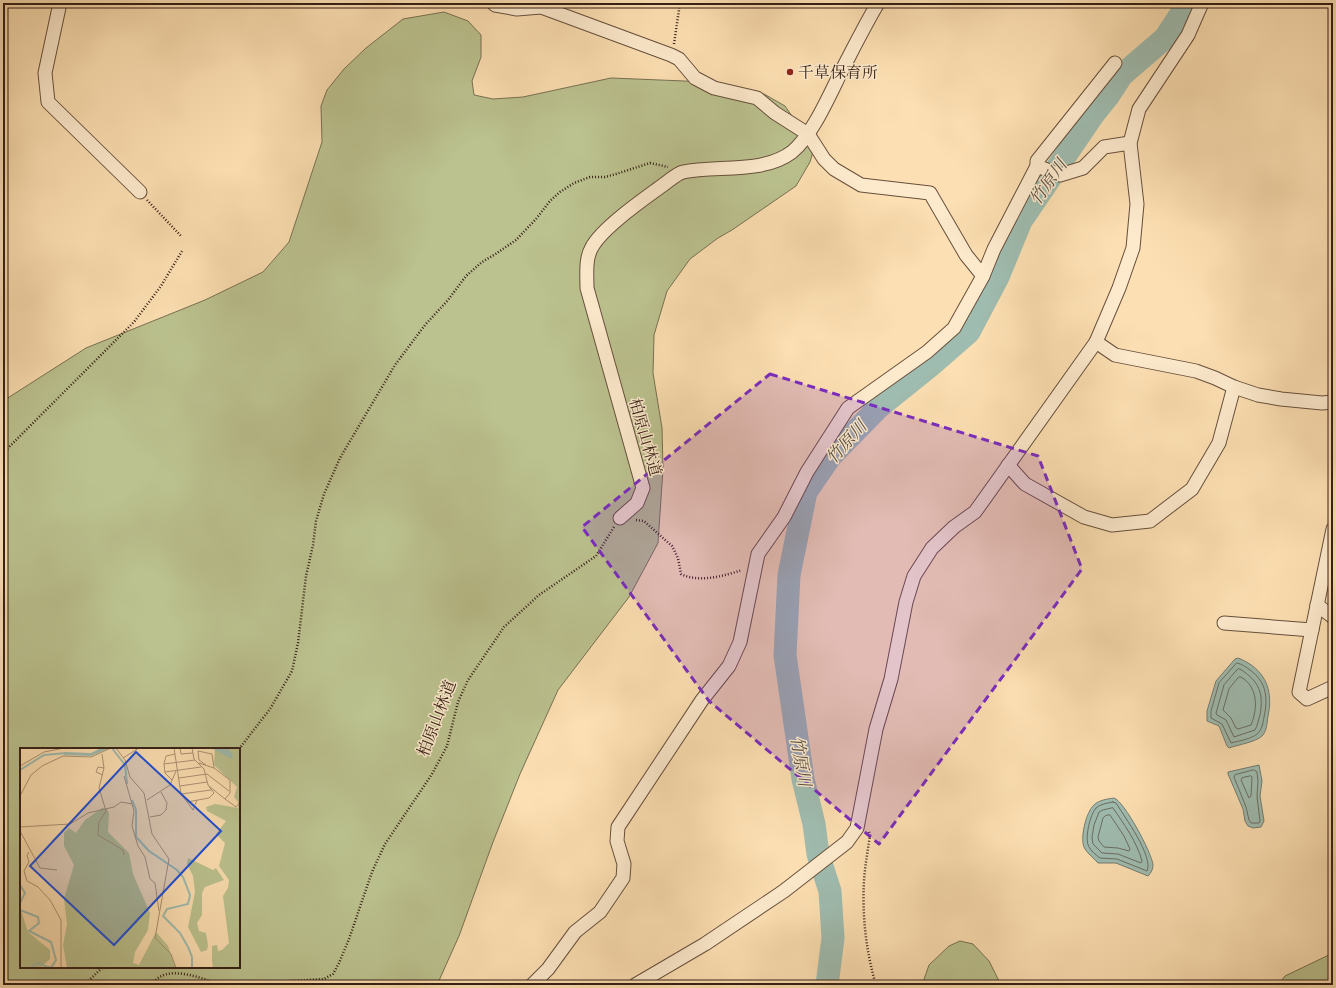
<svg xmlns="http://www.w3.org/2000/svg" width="1336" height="988" viewBox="0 0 1336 988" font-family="'IM FELL DW Pica','Noto Serif JP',serif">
  <rect width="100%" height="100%" fill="#fcdfb2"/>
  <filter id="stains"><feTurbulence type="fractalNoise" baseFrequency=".005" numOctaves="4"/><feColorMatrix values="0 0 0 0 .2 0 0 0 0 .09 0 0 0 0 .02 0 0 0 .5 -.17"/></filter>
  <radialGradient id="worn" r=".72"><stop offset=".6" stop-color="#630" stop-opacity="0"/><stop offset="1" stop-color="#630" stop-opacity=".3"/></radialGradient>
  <!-- green -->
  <g fill="#bbc28f" stroke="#787052" fill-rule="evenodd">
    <path d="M444 12 468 21 481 35V57L472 81 474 95 493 99 523 97 611 78 709 82 764 94 785 106 814 148 810 162 796 186 732 230 718 238 690 259 667 291 654 335 653 373 662 428 663 469 658 543 629 597 558 690 520 774 493 842 459 936 437 985H3V401L86 348 205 300 263 272 289 242 322 142 321 106 327 90 344 69 366 48 403 19ZM21 749H239V967H21Z"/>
    <polygon points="960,941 973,944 989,961 1001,985 922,985 929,965 949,946"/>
    <polygon points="1333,953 1333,985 1278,985 1285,976"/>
  </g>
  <!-- water -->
  <g fill="#9fbcb0" stroke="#757d72">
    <path d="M1238 658C1264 668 1274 689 1268 716 1267 722 1267 731 1262 736 1256 742 1237 745 1229 748L1227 746 1219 726 1207 721V711L1216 681 1235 659Z"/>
    <polygon points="1259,765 1262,781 1260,796 1264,821 1261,827 1253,828 1248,826 1245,821 1243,809 1228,774 1228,772"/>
    <path d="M1114 798C1124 801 1152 853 1153 865 1153 869 1151 873 1148 876L1116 863H1098C1094 858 1088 854 1085 849 1079 840 1086 812 1094 805 1099 800 1107 799 1114 798Z"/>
  </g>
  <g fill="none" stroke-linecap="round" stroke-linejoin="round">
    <!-- shore -->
    <g stroke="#6a6e62" stroke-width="1">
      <path d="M1237 663C1242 664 1246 667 1250 670 1267 682 1268 699 1264 717 1263 723 1262 730 1257 734 1251 739 1239 741 1231 743L1222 724 1211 718V711L1219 683Z"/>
      <path d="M1238 669H1240C1259 681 1264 693 1260 715 1258 720 1258 725 1255 730L1234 737 1226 720 1217 715 1216 713 1224 685Z"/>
      <path d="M1239 677H1241C1258 687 1258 708 1251 725L1238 729 1236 728 1231 718 1223 710 1229 689Z"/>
      <polygon points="1254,770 1257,772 1258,781 1257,796 1260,821 1259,823 1251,823 1249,820 1246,807 1234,777 1235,775"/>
      <polygon points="1251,776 1252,777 1251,796 1249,798 1241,780 1242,778"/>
      <path d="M1113 802 1116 803C1124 816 1154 857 1147 871L1117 859 1100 858C1096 855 1091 851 1089 847 1084 840 1090 814 1096 808 1100 804 1108 803 1113 802Z"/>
      <path d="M1113 808C1124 824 1137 842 1142 861L1141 863 1118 854 1102 853 1093 844 1092 837 1094 825 1099 812 1103 810Z"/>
      <polygon points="1110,815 1124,836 1130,849 1129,851 1118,848 1104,847 1099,841 1098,837 1103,818 1105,816"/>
    </g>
    <!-- river -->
    <polyline stroke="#9fbcb0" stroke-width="23" points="827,985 833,938 830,891 818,854 814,824 803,779 785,655 789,575 806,492 830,457 879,407 930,366 969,332 998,277 1021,221 1093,115 1109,95 1122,75 1165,38 1188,3"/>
    <!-- minor casing -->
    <g stroke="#674f3c" stroke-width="15">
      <g id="minor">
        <polyline points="60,3 45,73 48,102 140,192"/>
        <polyline points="493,3 495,5 517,9 541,7 671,55 679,59 695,78 714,88 757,98 775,113 808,134 824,159 834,169 861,185 930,193 966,255 983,276"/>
        <polyline points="1037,166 1060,175 1083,168 1104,147 1130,143"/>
        <polyline points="1096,342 1115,355 1196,371 1215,378 1234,387 1258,395 1281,399 1322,403 1333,402"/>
        <polyline points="1008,465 1025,484 1084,517 1112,525 1150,521 1192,489 1219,443 1234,387"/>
        <path d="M620 518 637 503 643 488 587 288C587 274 585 259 592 247 603 227 644 199 663 185 669 181 676 174 683 172 717 165 763 174 792 152 812 136 830 94 842 70 854 47 865 25 878 3"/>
        <polyline points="1333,529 1299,692 1307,699 1333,687"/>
        <polyline points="1317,605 1333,617"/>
        <polyline points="1224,623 1312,630"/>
        <polyline points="532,985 548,969 575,932 600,912 623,878 624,864 617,841 618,827 702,700 729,666 740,642 758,554 784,517 807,472 848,408 927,352 954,328 983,276 994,249 1037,166 1037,161 1115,63"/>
        <polyline points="635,985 705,944 784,891 847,842 857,828 876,729 891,679 906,602 914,576 932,548 954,527 975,512 1096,342 1119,288 1133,248 1137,204 1130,143 1139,109 1188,35 1202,3"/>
      </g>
    </g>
    <!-- path -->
    <g stroke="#351f15" stroke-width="2.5" stroke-dasharray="1 2" stroke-linecap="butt">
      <polyline points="674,44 680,3"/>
      <polyline points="147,200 181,236"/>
      <polyline points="3,453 134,322 161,286 182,251"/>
      <path d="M636 520 644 521 672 546 678 558 681 574C699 583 724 576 742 570"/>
      <polyline points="239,749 270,709 292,671 298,643 306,576 313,545 316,521 324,494 340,458 395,365 425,325 448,300 466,276 482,262 494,255 516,240 536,219 550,201 560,192 574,183 590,177 605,177 616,174 650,163 668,167"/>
      <path d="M869 832 870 835C868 850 865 865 864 881 862 915 866 952 876 985"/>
      <polyline points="84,985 103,967"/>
      <path d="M152 985C165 962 203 979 222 985"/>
      <polyline points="223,985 324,979 333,974 339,963 349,939 372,872 385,844 432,774 447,746 458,702 468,680 504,627 539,595 596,556 614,527"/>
    </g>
    <!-- minor -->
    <use href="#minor" stroke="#fdeacd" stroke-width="13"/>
  </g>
  <!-- marked area -->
  <path fill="#7b2cbf" fill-opacity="0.2" stroke="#7b2cbf" stroke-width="3" stroke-dasharray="8 5" stroke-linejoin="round" d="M770 374 1038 456 1082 569 879 844 709 701 582 527Z"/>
  <!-- markers -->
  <circle fill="#8f2418" stroke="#fdeacd" stroke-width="1.5" cx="790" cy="72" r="4"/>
  <g text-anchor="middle" stroke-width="3" stroke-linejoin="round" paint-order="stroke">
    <!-- poi labels -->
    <g font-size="16" fill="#351f15" stroke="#fdeacd" text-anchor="start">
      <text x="798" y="78">千草保育所</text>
    </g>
    <!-- street labels -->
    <g font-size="16" fill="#351f15" stroke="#fdeacd">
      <text transform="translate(646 437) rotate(74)" y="6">柏原山林道</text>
      <text transform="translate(436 718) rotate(-69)" y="6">柏原山林道</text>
    </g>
    <!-- water labels -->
    <g font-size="17" font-style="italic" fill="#554e44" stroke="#fdeacd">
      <text transform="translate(1048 182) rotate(-55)" y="6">竹原川</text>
      <text transform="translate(846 442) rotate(-48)" y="6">竹原川</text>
      <text transform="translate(801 761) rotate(80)" y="6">竹原川</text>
    </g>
  </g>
  <!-- overview -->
  <g transform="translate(20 748)">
    <rect width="220" height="220" fill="#fcdfb2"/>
    <path d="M195 0H220V220H193L192 213V198L197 197 198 203 202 202 209 195 203 148 208 140 209 132 199 118 205 95 196 86 206 73 187 63 186 59 195 56 218 60V54L214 49 217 39 194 17ZM82 60 87 61 89 65 88 84 109 105 113 126 130 165 128 182 115 204 113 215 119 217 136 184 148 198 156 220H47L43 197 47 176 44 151 54 117 44 98V85L49 80 56 85 65 72ZM168 110 193 122 196 120 204 132 185 139 182 145V167L177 175 179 183 186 185 188 197 187 202 181 204 168 179 175 144 173 128 167 116ZM0 159 8 184 30 202V211L20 220H0Z" fill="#bbc28f"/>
    <path d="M81 0H90L71 8 44 7 45 4 71 5ZM207 0 213 6 212 11 193 1Z" fill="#9fbcb0"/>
    <path fill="none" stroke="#9fbcb0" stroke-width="2" d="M92 0 105 17 107 36M0 22 24 7 47 5M112 52 116 62V89L129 103 157 122 163 129 170 147 168 156 147 161 143 168 160 185 168 199 172 209V220M0 137 5 145 0 155M0 162 18 169 19 175 9 183 31 194 36 212 31 220M10 220 17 215 31 220"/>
    <path fill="none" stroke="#ac9273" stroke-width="1" d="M96 0 105 12 110 29 124 45 132 86 149 111 135 190 151 206 156 220M154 0 161 46 173 62 177 52M160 0 161 6 173 5M82 6 84 20 79 40 86 63 79 74 78 87 103 102 104 107M103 10 119 0M179 15 194 20 210 32V45L205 51 189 38M144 16 175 12M186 17 179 12 178 3 192 6 194 20M0 18 24 4 44 0M145 24 181 19M83 27 76 24 78 19 84 20M104 28 114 63 112 78 118 98 125 109 130 131 135 135 139 163M159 30 187 26 209 43M152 32 145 25 144 16 146 8 155 6M160 38 187 34M161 46 191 42M0 48 11 27 22 18 43 8 71 9 91 0M205 51 216 59 220 54M127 52 150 37 156 23M167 54 189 50 194 45 188 37 184 21 174 11 172 0M130 69 141 67 146 62 147 55 141 44M0 79 50 76 68 65 94 59 101 54 112 56M0 83 20 120 37 122M9 104 7 107 9 114 4 123 7 133 18 139 30 152 41 172V220"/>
    <path fill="#1d4ed8" fill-opacity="0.15" stroke="#1d4ed8" stroke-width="2" d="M116 4 201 83 94 197 10 118Z"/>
    <rect width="220" height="220" fill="none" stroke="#351f15" stroke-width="2"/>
  </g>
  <!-- margin -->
  <rect width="1336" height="988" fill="none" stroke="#fcdfb2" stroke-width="16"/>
  <rect x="4" y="4" width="1328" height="980" fill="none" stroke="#351f15" stroke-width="2"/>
  <rect x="8" y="8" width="1320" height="972" fill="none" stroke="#351f15"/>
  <rect width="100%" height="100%" filter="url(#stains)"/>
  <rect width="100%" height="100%" fill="url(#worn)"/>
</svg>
